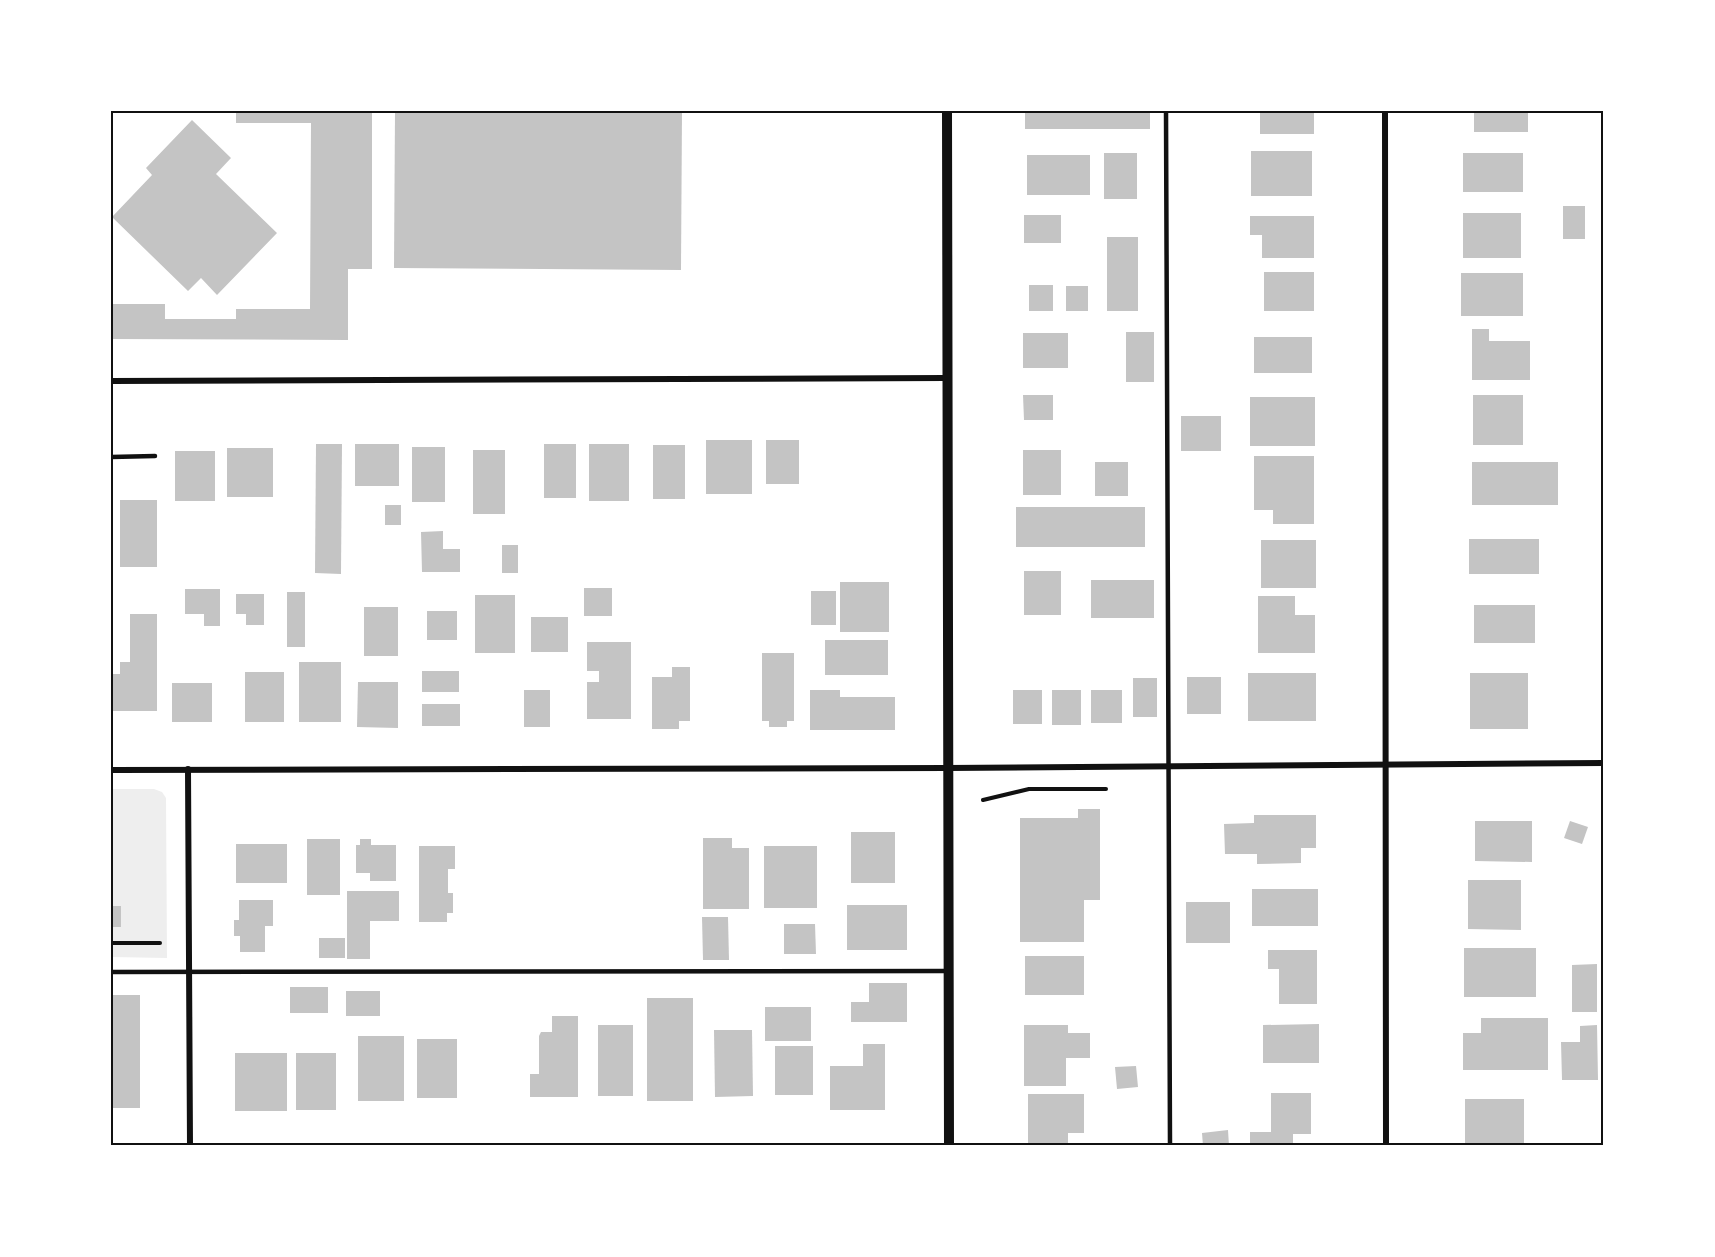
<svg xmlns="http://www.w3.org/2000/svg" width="1715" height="1257" viewBox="0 0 1715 1257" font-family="'IBM Plex Sans',sans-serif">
  <rect width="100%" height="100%" fill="#fff"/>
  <!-- green -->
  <polygon fill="#eee" points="111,789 154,789 162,792 166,798 167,958 111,957"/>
  <!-- building -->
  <g fill="#c4c4c4">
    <polygon points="236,111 372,111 372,269 348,269 348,340 111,339 111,304 165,304 165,319 236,319 236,309 310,309 311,123 236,123"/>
    <polygon points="395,111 682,111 681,270 394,268"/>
    <rect x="1025" y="111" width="125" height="18"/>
    <rect x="1260" y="111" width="54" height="23"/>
    <rect x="1474" y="111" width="54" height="21"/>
    <polygon points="192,120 231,158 216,174 277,233 217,295 201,278 188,291 112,217 152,175 146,168"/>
    <rect x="1251" y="151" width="61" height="45"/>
    <rect x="1104" y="153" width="33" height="46"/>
    <rect x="1463" y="153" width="60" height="39"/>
    <rect x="1027" y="155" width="63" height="40"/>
    <rect x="1563" y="206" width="22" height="33"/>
    <rect x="1463" y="213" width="58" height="45"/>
    <rect x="1024" y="215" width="37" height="28"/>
    <polygon points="1250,216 1314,216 1314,258 1262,258 1262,235 1250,235"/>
    <rect x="1107" y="237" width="31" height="74"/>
    <rect x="1264" y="272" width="50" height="39"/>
    <rect x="1461" y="273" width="62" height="43"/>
    <rect x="1029" y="285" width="24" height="26"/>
    <rect x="1066" y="286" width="22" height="25"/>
    <polygon points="1472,329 1489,329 1489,341 1530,341 1530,380 1472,380"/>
    <rect x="1126" y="332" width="28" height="50"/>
    <rect x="1023" y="333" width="45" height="35"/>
    <rect x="1254" y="337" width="58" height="36"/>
    <polygon points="1023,395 1053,395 1053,420 1024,420"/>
    <rect x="1473" y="395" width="50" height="50"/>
    <rect x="1250" y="397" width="65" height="49"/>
    <rect x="1181" y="416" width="40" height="35"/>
    <rect x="706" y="440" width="46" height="54"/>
    <rect x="766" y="440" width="33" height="44"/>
    <polygon points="316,444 342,444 341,574 315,573"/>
    <rect x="355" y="444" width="44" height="42"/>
    <rect x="544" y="444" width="32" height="54"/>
    <rect x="589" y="444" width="40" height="57"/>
    <rect x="653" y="445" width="32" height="54"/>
    <rect x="412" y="447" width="33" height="55"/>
    <rect x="227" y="448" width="46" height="49"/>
    <rect x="473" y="450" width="32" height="64"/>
    <rect x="1023" y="450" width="38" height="45"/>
    <rect x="175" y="451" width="40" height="50"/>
    <polygon points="1254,456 1314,456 1314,524 1273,524 1273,510 1254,510"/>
    <rect x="1095" y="462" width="33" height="34"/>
    <rect x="1472" y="462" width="86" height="43"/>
    <rect x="120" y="500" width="37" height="67"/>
    <rect x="385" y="505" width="16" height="20"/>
    <rect x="1016" y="507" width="129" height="40"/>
    <polygon points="443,531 443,549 460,549 460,572 422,572 421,532"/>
    <rect x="1469" y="539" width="70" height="35"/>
    <rect x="1261" y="540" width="55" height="48"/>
    <rect x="502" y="545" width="16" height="28"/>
    <rect x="1024" y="571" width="37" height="44"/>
    <rect x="1091" y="580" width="63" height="38"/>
    <rect x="840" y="582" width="49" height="50"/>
    <rect x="584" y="588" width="28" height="28"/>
    <polygon points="185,589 220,589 220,626 204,626 204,614 185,614"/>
    <rect x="811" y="591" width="25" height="34"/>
    <rect x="287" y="592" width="18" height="55"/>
    <polygon points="236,594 264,594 264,625 246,625 246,614 236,614"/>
    <rect x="475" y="595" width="40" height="58"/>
    <polygon points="1258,596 1295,596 1295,615 1315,615 1315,653 1258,653"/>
    <rect x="1474" y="605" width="61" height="38"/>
    <rect x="364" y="607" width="34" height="49"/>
    <rect x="427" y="611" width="30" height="29"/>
    <polygon points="130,614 157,614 157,711 111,711 111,674 120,674 120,662 130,662"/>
    <rect x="531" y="617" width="37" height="35"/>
    <rect x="825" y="640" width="63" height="35"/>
    <polygon points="587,642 631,642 631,719 587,719 587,682 599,682 599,671 587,671"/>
    <polygon points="762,653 794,653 794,721 787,721 787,727 769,727 769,721 762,721"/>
    <rect x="299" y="662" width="42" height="60"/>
    <polygon points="672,667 690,667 690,721 679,721 679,729 652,729 652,677 672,677"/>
    <rect x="422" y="671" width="37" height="21"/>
    <rect x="245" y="672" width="39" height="50"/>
    <rect x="1248" y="673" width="68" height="48"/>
    <rect x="1470" y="673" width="58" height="56"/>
    <rect x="1187" y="677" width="34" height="37"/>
    <rect x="1133" y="678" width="24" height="39"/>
    <polygon points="358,682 398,682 398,728 357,727"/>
    <rect x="172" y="683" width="40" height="39"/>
    <rect x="524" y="690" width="26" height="37"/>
    <polygon points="810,690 840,690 840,697 895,697 895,730 810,730"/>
    <rect x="1013" y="690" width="29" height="34"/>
    <rect x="1052" y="690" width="29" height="35"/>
    <rect x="1091" y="690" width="31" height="33"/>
    <rect x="422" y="704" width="38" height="22"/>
    <polygon points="1078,809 1100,809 1100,900 1084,900 1084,942 1020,942 1020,818 1078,818"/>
    <polygon points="1254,815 1316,815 1316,848 1301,848 1301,863 1257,864 1257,854 1225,854 1224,824 1254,823"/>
    <polygon points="1475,821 1532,821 1532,862 1475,861"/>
    <polygon points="1570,821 1588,827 1582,844 1564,838"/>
    <rect x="851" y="832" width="44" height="51"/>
    <polygon points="703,838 732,838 732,848 749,848 749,909 703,909"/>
    <rect x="307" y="839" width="33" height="56"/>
    <polygon points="360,839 371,839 371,845 396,845 396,881 370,881 370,873 356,873 356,845 360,845"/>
    <rect x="236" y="844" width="51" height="39"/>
    <polygon points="419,846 455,846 455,869 448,869 448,893 453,893 453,913 447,913 447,922 419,922"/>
    <rect x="764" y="846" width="53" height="62"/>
    <polygon points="1468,880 1521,880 1521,930 1468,929"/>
    <rect x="1252" y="889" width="66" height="37"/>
    <polygon points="347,891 399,891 399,921 370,921 370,959 347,959"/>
    <polygon points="239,900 273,900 273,926 265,926 265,952 240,952 240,936 234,936 234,920 239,920"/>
    <rect x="1186" y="902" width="44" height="41"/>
    <rect x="847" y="905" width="60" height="45"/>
    <rect x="111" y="906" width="10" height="21"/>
    <polygon points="702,917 728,917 729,960 703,960"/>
    <polygon points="784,924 815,924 816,954 784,954"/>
    <rect x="319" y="938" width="26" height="20"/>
    <rect x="1464" y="948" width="72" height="49"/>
    <polygon points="1268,950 1317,950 1317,1004 1279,1004 1279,969 1268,969"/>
    <rect x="1025" y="956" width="59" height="39"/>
    <polygon points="1597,964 1597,1012 1572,1012 1572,965"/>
    <polygon points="869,983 907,983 907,1022 851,1022 851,1002 869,1002"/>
    <rect x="290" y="987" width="38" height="26"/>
    <rect x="346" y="991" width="34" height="25"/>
    <rect x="111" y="995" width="29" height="113"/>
    <rect x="647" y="998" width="46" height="103"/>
    <rect x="765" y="1007" width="46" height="34"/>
    <polygon points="552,1016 578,1016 578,1097 530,1097 530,1074 539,1074 539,1036 541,1032 552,1032"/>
    <polygon points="1481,1018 1548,1018 1548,1070 1463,1070 1463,1033 1481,1033"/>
    <polygon points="1319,1024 1319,1063 1263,1063 1263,1025"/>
    <rect x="598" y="1025" width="35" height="71"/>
    <polygon points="1024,1025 1068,1025 1068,1033 1090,1033 1090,1058 1066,1058 1066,1086 1024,1086"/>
    <polygon points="1597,1025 1598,1080 1562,1080 1561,1042 1580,1042 1580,1026"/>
    <polygon points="714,1030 752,1030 753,1096 715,1097"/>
    <rect x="358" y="1036" width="46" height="65"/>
    <rect x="417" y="1039" width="40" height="59"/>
    <polygon points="863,1044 885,1044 885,1110 830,1110 830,1066 863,1066"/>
    <rect x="775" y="1046" width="38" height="49"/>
    <rect x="235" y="1053" width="52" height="58"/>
    <rect x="296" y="1053" width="40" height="57"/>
    <polygon points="1136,1066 1138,1087 1117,1089 1115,1067"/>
    <polygon points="1271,1093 1311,1093 1311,1134 1293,1134 1293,1146 1250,1146 1250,1132 1271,1132"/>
    <polygon points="1028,1094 1084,1094 1084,1133 1068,1133 1068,1146 1028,1146"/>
    <rect x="1465" y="1099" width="59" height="44"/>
    <polygon points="1228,1130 1229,1146 1203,1146 1202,1133"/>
  </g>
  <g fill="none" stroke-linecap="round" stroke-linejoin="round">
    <!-- path -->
    <g stroke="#111" stroke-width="4">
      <polyline points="983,800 1029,789 1106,789"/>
      <polyline points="111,943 160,943"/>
    </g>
    <!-- service -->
    <g stroke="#111" stroke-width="4.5">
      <polyline points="1166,111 1170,1146"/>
      <polyline points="111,457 155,456"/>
      <polyline points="111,972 948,971"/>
    </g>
    <!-- minor -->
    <g stroke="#111" stroke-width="6">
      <polyline points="1385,111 1386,1146"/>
      <polyline points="111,381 946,378"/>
      <polyline points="188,769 190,1146"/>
      <polyline points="111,770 947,768 1604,763"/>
    </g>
    <!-- tertiary -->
    <polyline stroke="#111" stroke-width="10" points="947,111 949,1146"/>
  </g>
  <!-- border -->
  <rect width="1715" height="1257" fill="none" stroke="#ffffff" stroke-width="225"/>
  <rect x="112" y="112" width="1490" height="1032" fill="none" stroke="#111" stroke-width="2"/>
</svg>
